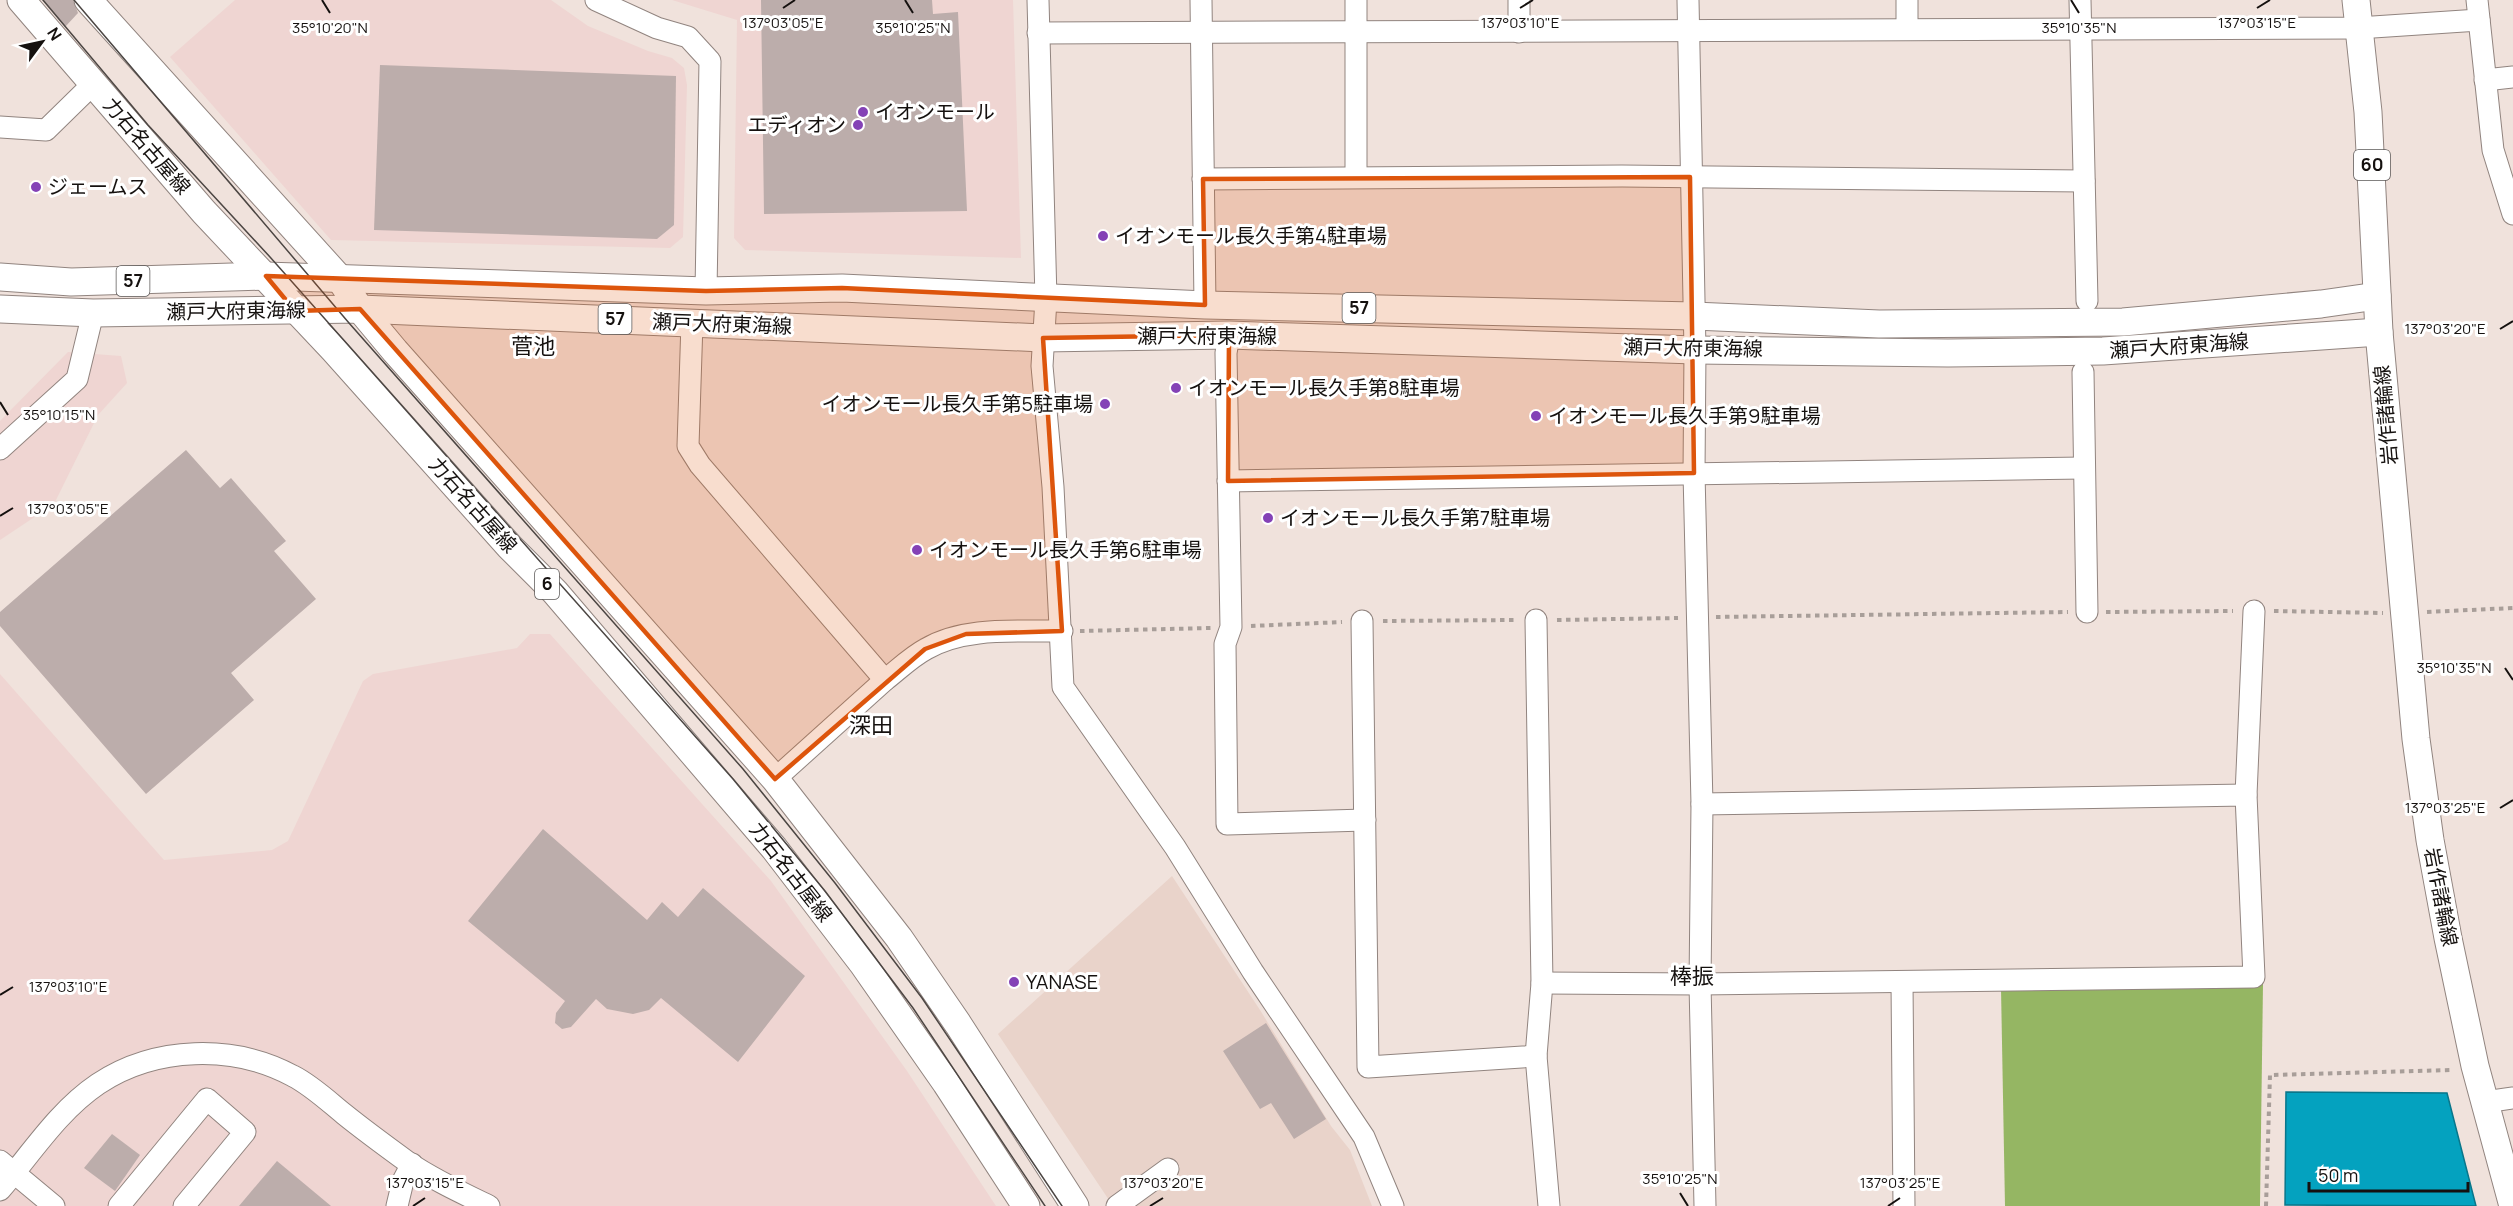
<svg xmlns="http://www.w3.org/2000/svg" width="2513" height="1206" viewBox="0 0 2513 1206" font-family="Manrope,'Noto Sans JP',sans-serif">
  <rect width="100%" height="100%" fill="#f0e2dc"/>
  <!-- commercial -->
  <g fill="#efd5d2">
    <polygon points="235,0 551,0 588,26 648,51 672,58 684,68 687,85 683,237 670,248 331,240 170,57"/>
    <polygon points="672,0 1013,0 1021,258 745,250 734,238 737,20"/>
    <polygon points="68,352 121,356 127,383 98,415 54,504 0,540 0,421"/>
    <polygon points="530,634 550,634 771,881 907,1071 996,1206 0,1206 0,674 164,860 272,850 288,841 363,681 373,674 517,648"/>
  </g>
  <!-- built -->
  <polygon fill="#e9d3ca" points="1172,876 1260,1010 1331,1126 1350,1150 1372,1206 1113,1206 998,1034"/>
  <!-- forest -->
  <polygon fill="#95b663" points="2263,984 2260,1206 2005,1206 2001,988"/>
  <!-- water -->
  <polygon fill="#04a2bf" stroke="#09768a" stroke-width="1.5" points="2286,1092 2447,1093 2476,1206 2285,1205"/>
  <!-- building -->
  <g fill="#bcadab">
    <polygon points="42,0 73,0 78,13 65,27"/>
    <polygon points="761,0 932,0 933,14 958,12 967,211 764,214"/>
    <polygon points="380,65 676,76 674,225 657,239 374,230"/>
    <polygon points="186,450 220,488 231,478 286,541 274,551 316,599 231,673 254,700 146,794 0,626 0,612"/>
    <polygon points="543,829 647,920 662,902 678,917 703,888 805,976 738,1062 661,998 649,1010 633,1014 607,1009 596,999 571,1027 562,1029 555,1023 556,1013 565,1001 468,921"/>
    <polygon points="1266,1023 1326,1119 1294,1139 1271,1103 1260,1109 1223,1051"/>
    <polygon points="112,1134 140,1155 115,1191 84,1168"/>
    <polygon points="277,1161 331,1206 239,1206"/>
  </g>
  <g fill="none" stroke-linecap="round" stroke-linejoin="round">
    <!-- minor casing -->
    <g stroke="#91847f" stroke-width="23">
      <g id="minor">
        <polyline points="596,0 657,28 688,37 710,61 706,291"/>
        <polyline points="1038,0 1046,299 1042,366 1053,487 1063,687 1175,847 1253,972 1364,1137 1393,1206"/>
        <polyline points="1201,0 1205,305"/>
        <polyline points="1356,0 1356,177"/>
        <polyline points="1519,0 1519,32"/>
        <polyline points="1688,0 1695,350 1694,473 1702,804 1700,984 1705,1206"/>
        <polyline points="1907,0 1907,29"/>
        <polyline points="2080,0 2087,301"/>
        <polyline points="2477,0 2493,150 2513,214"/>
        <polyline points="1038,33 2358,28 2479,20"/>
        <polyline points="2485,80 2513,77"/>
        <polyline points="0,127 46,130 93,84"/>
        <polyline points="1203,179 1622,176 2084,181"/>
        <path d="M692 322 688 446 700 465 885 680C898 670 911 657 926 649 965 626 1018 632 1062 631"/>
        <polyline points="1229,335 1226,353 1231,627 1225,644 1227,824 1365,820"/>
        <polyline points="2083,372 2087,612"/>
        <polyline points="0,449 77,379 93,313"/>
        <polyline points="1228,481 2083,468"/>
        <polyline points="1362,621 1368,1067 1536,1056 1542,983 1536,620"/>
        <polyline points="775,779 885,680"/>
        <polyline points="2246,795 2254,611"/>
        <polyline points="1902,982 1904,1206"/>
        <polyline points="1542,983 1700,984 2254,977 2246,795 1702,804"/>
        <polyline points="1536,1056 1549,1206"/>
        <polyline points="2485,1102 2513,1098"/>
        <polyline points="0,1161 54,1206"/>
        <path d="M0 1190C31 1154 58 1111 98 1084 155 1046 234 1044 293 1076 311 1085 328 1101 344 1114 365 1131 387 1147 409 1163 434 1180 462 1193 489 1206"/>
        <polyline points="119,1206 207,1099 245,1132 184,1206"/>
        <polyline points="397,1206 403,1181 412,1164"/>
        <polyline points="1117,1206 1168,1169"/>
      </g>
    </g>
    <!-- major casing -->
    <g stroke="#91847f" stroke-width="29">
      <g id="major">
        <polyline points="21,0 204,212 334,350 510,547 555,592 774,848 863,964 946,1083 1026,1206"/>
        <polyline points="88,0 340,279 360,309 395,351 775,779 899,938 958,1024 1075,1206"/>
        <polyline points="2356,0 2368,112 2379,332 2416,739 2430,840 2448,938 2475,1066 2513,1206"/>
        <polyline points="0,277 71,282 266,276 706,291 842,288 1205,305 1694,316 1879,324 2123,322 2321,304 2377,296"/>
        <polyline points="0,309 93,313 360,309 1043,338 1229,335 1695,350 1948,353 2103,351 2379,332"/>
      </g>
    </g>
    <!-- path -->
    <g stroke="#a89e99" stroke-width="4" stroke-dasharray="4.5 4.5" stroke-linecap="butt">
      <polyline points="2274,611 2383,613"/>
      <polyline points="2106,612 2233,611"/>
      <polyline points="2427,612 2513,608"/>
      <polyline points="1716,617 2068,612"/>
      <polyline points="1557,620 1678,618"/>
      <polyline points="1383,621 1516,620"/>
      <polyline points="1251,626 1342,622"/>
      <polyline points="1080,631 1211,628"/>
      <polyline points="2266,1206 2270,1075 2452,1070"/>
    </g>
    <!-- minor -->
    <use href="#minor" stroke="#fff" stroke-width="21"/>
    <!-- major -->
    <use href="#major" stroke="#fff" stroke-width="27"/>
    <!-- tram -->
    <g stroke="#4c4643" stroke-width="1.5">
      <polyline points="43,0 148,125 270,257 733,779 825,891 913,1008 1045,1206"/>
      <polyline points="74,0 349,323 743,769 835,883 922,998 1062,1206"/>
    </g>
  </g>
  <!-- marked area -->
  <path fill="#dd550c" fill-opacity="0.2" stroke="#dd550c" stroke-width="4.5" stroke-linejoin="round" d="M1690 177 1694 473 1228 481 1229 335 1043 338 1062 631 966 634 925 649 775 779 360 309 295 311 266 276 706 291 842 288 1205 305 1203 179Z"/>
  <!-- ticks -->
  <path fill="none" stroke="#15110f" stroke-width="2" d="M322 0 330 13M905 0 913 13M2071 0 2079 13M783 8 795 0M1520 8 1533 0M2257 8 2270 0M2500 329 2513 321M0 402 8 415M0 516 13 508M2505 668 2513 680M2500 808 2513 800M0 995 13 987M1680 1193 1688 1206M413 1206 425 1198M1150 1206 1163 1198M1888 1206 1900 1198"/>
  <!-- markers -->
  <g fill="#8442b6" stroke="#fff" stroke-width="2">
    <circle cx="863" cy="112" r="6"/>
    <circle cx="858" cy="125" r="6"/>
    <circle cx="36" cy="187" r="6"/>
    <circle cx="1103" cy="236" r="6"/>
    <circle cx="1176" cy="388" r="6"/>
    <circle cx="1105" cy="404" r="6"/>
    <circle cx="1536" cy="416" r="6"/>
    <circle cx="1268" cy="518" r="6"/>
    <circle cx="917" cy="550" r="6"/>
    <circle cx="1014" cy="982" r="6"/>
  </g>
  <g text-anchor="middle" stroke-width="6" stroke-linejoin="round" paint-order="stroke">
    <!-- shield labels -->
    <g fill="#fff" stroke="#5b5857" stroke-width="1.5">
      <rect x="2354" y="150" width="36" height="30" rx="4.5"/>
      <rect x="116.5" y="266" width="33" height="30" rx="4.5"/>
      <rect x="1342.5" y="293" width="33" height="30" rx="4.5"/>
      <rect x="598.5" y="304" width="33" height="30" rx="4.5"/>
      <rect x="535" y="569" width="24" height="30" rx="4.5"/>
    </g>
    <g font-size="18" font-weight="bold" fill="#15110f">
      <text x="2372" y="171">60</text>
      <text x="133" y="287">57</text>
      <text x="1359" y="314">57</text>
      <text x="615" y="325">57</text>
      <text x="547" y="590">6</text>
    </g>
    <!-- poi labels -->
    <g font-size="20" fill="#15110f" stroke="#fff" text-anchor="start">
      <text x="875" y="119">イオンモール</text>
      <text x="846" y="132" text-anchor="end">エディオン</text>
      <text x="48" y="194">ジェームス</text>
      <text x="1115" y="243">イオンモール長久手第4駐車場</text>
      <text x="1188" y="395">イオンモール長久手第8駐車場</text>
      <text x="1093" y="411" text-anchor="end">イオンモール長久手第5駐車場</text>
      <text x="1548" y="423">イオンモール長久手第9駐車場</text>
      <text x="1280" y="525">イオンモール長久手第7駐車場</text>
      <text x="929" y="557">イオンモール長久手第6駐車場</text>
      <text x="1026" y="989">YANASE</text>
    </g>
    <!-- street labels -->
    <g font-size="20" fill="#15110f" stroke="#fff">
      <text transform="translate(147 146) rotate(49)" y="7">力石名古屋線</text>
      <text transform="translate(236 311) rotate(-1)" y="7">瀬戸大府東海線</text>
      <text transform="translate(722 324) rotate(2)" y="7">瀬戸大府東海線</text>
      <text x="1207" y="343">瀬戸大府東海線</text>
      <text transform="translate(2179 346) rotate(-4)" y="7">瀬戸大府東海線</text>
      <text transform="translate(1693 348) rotate(1)" y="7">瀬戸大府東海線</text>
      <text transform="translate(2386 415) rotate(-95)" y="7">岩作諸輪線</text>
      <text transform="translate(473 505) rotate(48)" y="7">力石名古屋線</text>
      <text transform="translate(791 872) rotate(52)" y="7">力石名古屋線</text>
      <text transform="translate(2441 897) rotate(79)" y="7">岩作諸輪線</text>
    </g>
    <!-- quarter labels -->
    <g font-size="22" fill="#15110f" stroke="#fff">
      <text x="533" y="354">菅池</text>
      <text x="871" y="733">深田</text>
      <text x="1692" y="984">棒振</text>
    </g>
  </g>
  <g font-size="15" text-anchor="middle" fill="#15110f" stroke="#fff" stroke-width="6" stroke-linejoin="round" paint-order="stroke">
    <text x="783" y="28">137°03'05"E</text>
    <text x="1520" y="28">137°03'10"E</text>
    <text x="2257" y="28">137°03'15"E</text>
    <text x="330" y="33">35°10'20"N</text>
    <text x="913" y="33">35°10'25"N</text>
    <text x="2079" y="33">35°10'35"N</text>
    <text x="2445" y="334">137°03'20"E</text>
    <text x="59" y="420">35°10'15"N</text>
    <text x="68" y="514">137°03'05"E</text>
    <text x="2454" y="673">35°10'35"N</text>
    <text x="2445" y="813">137°03'25"E</text>
    <text x="68" y="992">137°03'10"E</text>
    <text x="1680" y="1184">35°10'25"N</text>
    <text x="425" y="1188">137°03'15"E</text>
    <text x="1163" y="1188">137°03'20"E</text>
    <text x="1900" y="1188">137°03'25"E</text>
  </g>
  <!-- north arrow -->
  <g transform="translate(42 42) rotate(57)" stroke="#ffffff" stroke-width="4.5" paint-order="stroke">
  <path d="M0-4.5L10 22L0 15L-10 22Z" fill="#15110f"/>
  <text y="-9" font-size="16" font-weight="bold" text-anchor="middle" fill="#15110f">N</text>
  </g>
  <!-- scale -->
  <path d="M2309 1182v9h159v-9" fill="none" stroke="#15110f" stroke-width="3"/>
  <text x="2318" y="1182" font-size="18" fill="#15110f" stroke="#ffffff" stroke-width="4.5" paint-order="stroke">50 m</text>
</svg>
